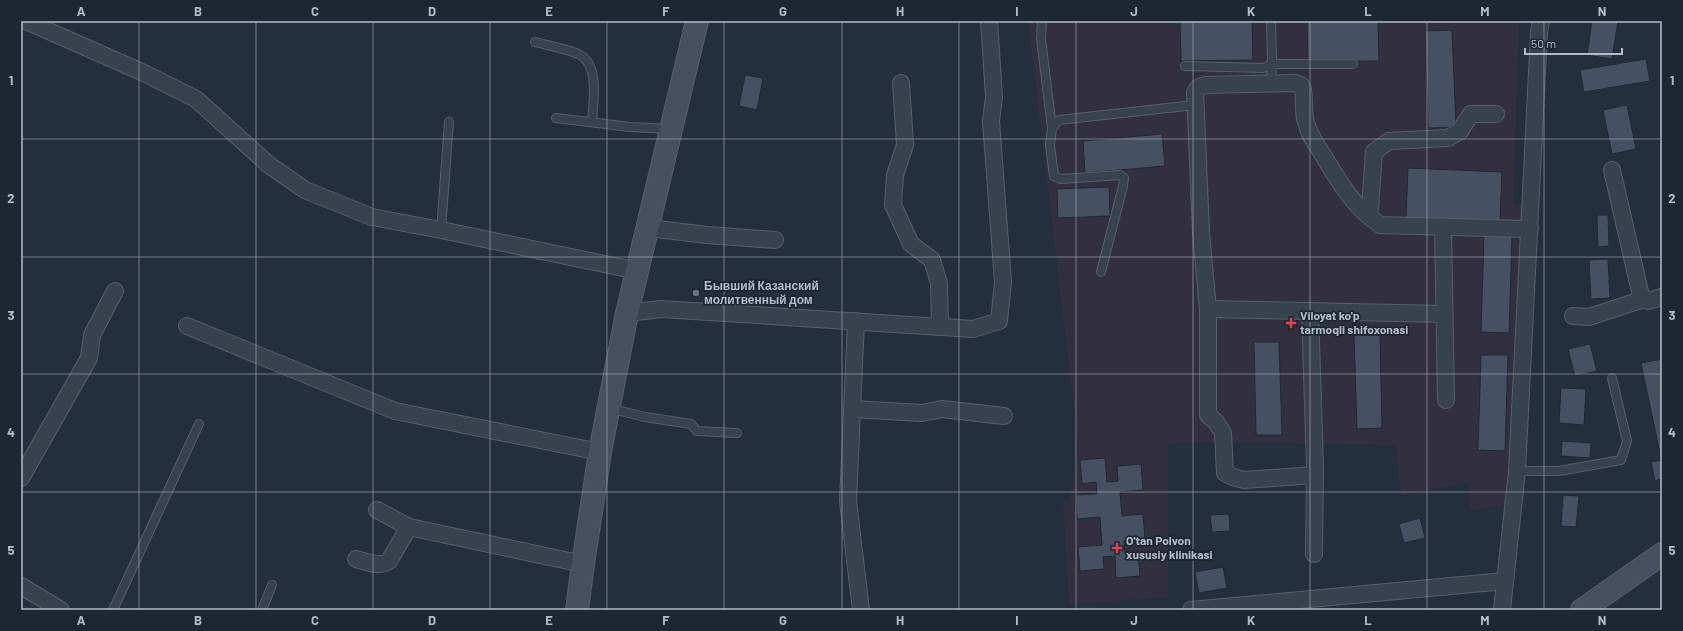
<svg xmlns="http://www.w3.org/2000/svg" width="1683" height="631" viewBox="0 0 1683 631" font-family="Barlow,sans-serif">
  <rect width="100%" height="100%" fill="#242f3e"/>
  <!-- medical -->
  <polygon fill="#32303f" points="1028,21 1519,21 1513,204 1523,205 1510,504 1471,510 1468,482 1401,495 1396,445 1206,442 1168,444 1168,597 1069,604 1063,500 1070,499 1079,449"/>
  <!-- building -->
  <g fill="#455162" stroke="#1f2835">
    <polygon points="1180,21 1252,21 1253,60 1181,61"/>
    <polygon points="1307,21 1378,21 1379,61 1308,62"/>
    <rect x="1465" y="21" width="12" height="2"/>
    <polygon points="1592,21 1618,21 1612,59 1587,55"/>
    <polygon points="1452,30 1456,127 1428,128 1425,31"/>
    <polygon points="1646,59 1650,81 1584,92 1580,70"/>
    <polygon points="745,75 763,78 757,110 739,106"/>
    <polygon points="1627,105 1636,149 1612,154 1603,110"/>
    <polygon points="1162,134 1165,166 1085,173 1083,141"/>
    <polygon points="1408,168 1502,172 1500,223 1406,218"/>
    <polygon points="1109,187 1110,216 1058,218 1057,189"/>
    <polygon points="1597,215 1608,215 1609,246 1598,247"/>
    <polygon points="1484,235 1512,235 1509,333 1481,332"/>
    <polygon points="1608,259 1610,298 1591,299 1589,260"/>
    <polygon points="1354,335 1380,335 1382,428 1357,429"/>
    <polygon points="1254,342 1279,342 1282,435 1256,435"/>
    <polygon points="1590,344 1597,371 1575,376 1568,349"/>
    <polygon points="1481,355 1508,355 1505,451 1478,450"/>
    <polygon points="1662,359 1662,449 1659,449 1641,363"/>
    <polygon points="1561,388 1586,389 1584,425 1559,423"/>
    <polygon points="1562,441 1591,443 1590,458 1561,456"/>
    <polygon points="1105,458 1107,482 1118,481 1117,466 1141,464 1143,490 1120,492 1122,516 1143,514 1145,539 1124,541 1125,552 1138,551 1140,576 1116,578 1115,556 1103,557 1104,569 1080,571 1078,547 1102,545 1100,517 1077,519 1076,495 1097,494 1096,482 1082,484 1080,460"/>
    <polygon points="1662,460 1662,479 1655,481 1651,462"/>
    <polygon points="1563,495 1579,496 1576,527 1561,526"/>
    <polygon points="1229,514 1230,531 1212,532 1210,515"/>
    <polygon points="1420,518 1425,538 1404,543 1399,524"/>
    <polygon points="1223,567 1227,588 1199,593 1195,572"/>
  </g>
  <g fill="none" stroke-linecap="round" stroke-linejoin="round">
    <!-- lane casing -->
    <g stroke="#565f6c" stroke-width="10">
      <g id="lane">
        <polyline points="1042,21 1041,39 1052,128"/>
        <polyline points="1271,21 1272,59 1271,83"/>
        <path d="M535 42C546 45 571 50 580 55 600 66 593 103 592 122"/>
        <polyline points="1185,66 1263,68 1272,64 1353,64"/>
        <polyline points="556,118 630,127 671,129"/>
        <polyline points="441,230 449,122"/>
        <polyline points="1101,272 1123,186 1124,178 1120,175 1061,179 1054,176 1050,145 1052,128 1059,120 1195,105"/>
        <polyline points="609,408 645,417 691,424 697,431 737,433"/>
        <polyline points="1517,471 1559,471 1621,460 1627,441 1612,378"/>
        <polyline points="113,610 199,424"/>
        <polyline points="262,610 272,585"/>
      </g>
    </g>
    <!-- street casing -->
    <g stroke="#565f6c" stroke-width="18">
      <g id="street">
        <polyline points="26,21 144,73 196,99 269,165 305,190 372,217 441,230 638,271"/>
        <polyline points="901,83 905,145 895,175 893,205 911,244 932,260 939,283 940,327"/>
        <polyline points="1612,170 1641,296 1648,301 1662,297"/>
        <polyline points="1367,215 1370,208 1374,152 1389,141 1448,138 1460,131 1471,114 1496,114"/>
        <polyline points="1443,227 1446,400"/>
        <polyline points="648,228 707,235 775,240"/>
        <polyline points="1208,309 1444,314"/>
        <polyline points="1310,311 1315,467 1314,554"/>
        <polyline points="627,313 661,309 973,329 999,321 1003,282 991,121 994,97 989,21"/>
        <polyline points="1573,316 1589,317 1644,299"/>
        <polyline points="856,321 848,501 861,610"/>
        <polyline points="187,326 395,411 600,452"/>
        <polyline points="852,409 922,413 942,409 1004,416"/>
        <path d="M1315 475 1244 480 1233 477 1225 473 1223 433 1216 422 1208 415V309L1201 233 1195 92 1199 87 1205 85 1296 83 1302 86C1306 98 1302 111 1306 122 1309 135 1316 144 1323 155 1340 183 1352 205 1380 225L1530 229"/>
        <polyline points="21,478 89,358 92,335 115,291"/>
        <polyline points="377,510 409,527 583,564"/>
        <path d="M356 559C367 562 380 568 389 561L409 527"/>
        <polyline points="21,586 61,610"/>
        <polyline points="1191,610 1505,581"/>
        <polyline points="1502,610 1517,471 1539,32 1541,21"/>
      </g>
    </g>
    <!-- secondary casing -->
    <g stroke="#565f6c" stroke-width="24">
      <g id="secondary">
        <polyline points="577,610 583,564 600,452 627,313 697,21"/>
        <polyline points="1582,610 1662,554"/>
      </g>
    </g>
    <!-- lane -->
    <use href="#lane" stroke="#38414e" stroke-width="8"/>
    <!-- street -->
    <use href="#street" stroke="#38414e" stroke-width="16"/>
    <!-- secondary -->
    <use href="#secondary" stroke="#465061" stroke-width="22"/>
  </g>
  <!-- grid -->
  <path fill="none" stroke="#b4bcc9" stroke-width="1" stroke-opacity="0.55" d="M139 21V610M256 21V610M373 21V610M490 21V610M607 21V610M724 21V610M842 21V610M959 21V610M1076 21V610M1193 21V610M1310 21V610M1427 21V610M1544 21V610M21 139H1662M21 257H1662M21 374H1662M21 492H1662"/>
  <!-- markers -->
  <circle fill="#6b7280" stroke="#1d2633" stroke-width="1.5" cx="696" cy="293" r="4"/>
  <g fill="#e0444e" stroke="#1d2633" stroke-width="1.5">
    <path d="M1289 317h4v4h4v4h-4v4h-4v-4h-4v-4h4z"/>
    <path d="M1115 542h4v4h4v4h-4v4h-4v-4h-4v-4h4z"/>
  </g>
  <g text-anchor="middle" stroke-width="3.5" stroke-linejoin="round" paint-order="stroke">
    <!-- poi labels -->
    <g font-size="12" font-weight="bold" fill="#b4bcc9" stroke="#1d2633" text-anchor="start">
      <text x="704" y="290">Бывший Казанский<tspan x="704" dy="14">молитвенный дом</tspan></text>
      <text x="1300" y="320">Viloyat ko'p<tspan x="1300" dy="14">tarmoqli shifoxonasi</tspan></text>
      <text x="1126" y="545">O'tan Polvon<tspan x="1126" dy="14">xususiy klinikasi</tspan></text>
    </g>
  </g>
  <!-- border -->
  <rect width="1683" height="631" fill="none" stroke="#1d2633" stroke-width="44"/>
  <!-- scale -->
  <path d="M1525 48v6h97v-6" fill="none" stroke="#b4bcc9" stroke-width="2"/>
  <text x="1531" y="48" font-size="12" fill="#b4bcc9" stroke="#1d2633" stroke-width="3" paint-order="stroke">50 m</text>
  <rect x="22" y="22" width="1639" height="587" fill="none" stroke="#b4bcc9" stroke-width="1.5"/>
  <g font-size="13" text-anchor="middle" font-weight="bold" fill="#b4bcc9">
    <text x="81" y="16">A</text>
    <text x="198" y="16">B</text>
    <text x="315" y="16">C</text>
    <text x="432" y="16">D</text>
    <text x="549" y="16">E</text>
    <text x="666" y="16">F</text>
    <text x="783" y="16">G</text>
    <text x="900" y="16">H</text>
    <text x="1017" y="16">I</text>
    <text x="1134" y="16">J</text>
    <text x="1251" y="16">K</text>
    <text x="1368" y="16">L</text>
    <text x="1485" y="16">M</text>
    <text x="1602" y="16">N</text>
    <text x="11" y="85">1</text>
    <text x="1672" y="85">1</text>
    <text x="11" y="203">2</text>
    <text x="1672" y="203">2</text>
    <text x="11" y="320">3</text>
    <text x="1672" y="320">3</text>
    <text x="11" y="437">4</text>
    <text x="1672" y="437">4</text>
    <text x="11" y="555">5</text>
    <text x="1672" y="555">5</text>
    <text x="81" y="625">A</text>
    <text x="198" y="625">B</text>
    <text x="315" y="625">C</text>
    <text x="432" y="625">D</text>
    <text x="549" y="625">E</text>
    <text x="666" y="625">F</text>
    <text x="783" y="625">G</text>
    <text x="900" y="625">H</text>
    <text x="1017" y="625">I</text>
    <text x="1134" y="625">J</text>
    <text x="1251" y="625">K</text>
    <text x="1368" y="625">L</text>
    <text x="1485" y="625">M</text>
    <text x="1602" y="625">N</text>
  </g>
</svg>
